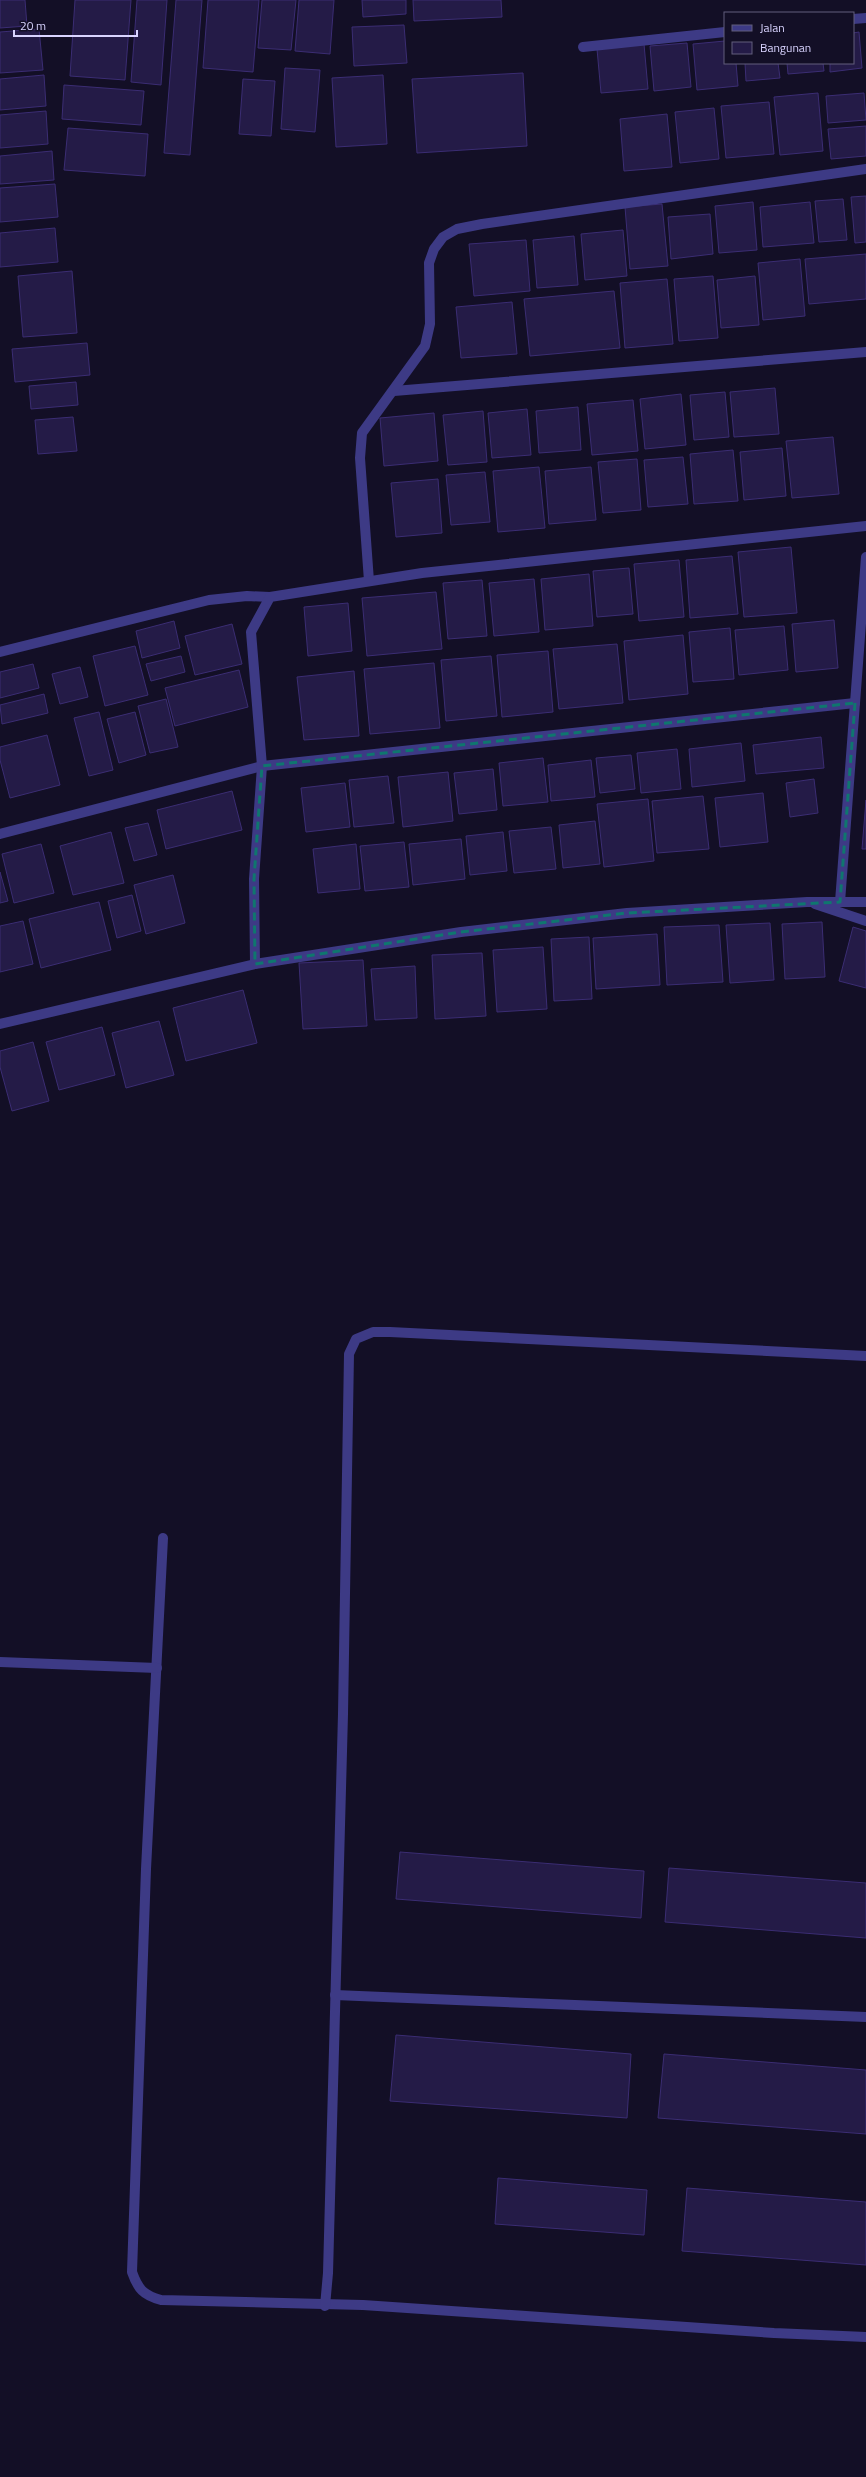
<svg xmlns="http://www.w3.org/2000/svg" width="866" height="2477" viewBox="0 0 866 2477" font-family="'Titillium Web',sans-serif">
  <rect width="100%" height="100%" fill="#130f26"/>
  <!-- building -->
  <g fill="#241b47" stroke="#3b2d73">
    <polygon points="0,0 25,0 27,26 0,28"/>
    <polygon points="75,0 131,0 125,80 70,76"/>
    <polygon points="137,0 167,0 161,85 131,82"/>
    <polygon points="176,0 202,0 190,155 164,153"/>
    <polygon points="208,0 259,0 253,72 203,68"/>
    <polygon points="262,0 296,0 291,50 258,48"/>
    <polygon points="299,0 334,0 330,54 295,51"/>
    <polygon points="362,0 406,0 406,14 363,17"/>
    <polygon points="413,0 501,0 502,17 414,21"/>
    <polygon points="404,25 407,63 354,66 352,27"/>
    <polygon points="39,29 43,70 0,73 0,32"/>
    <polygon points="859,32 862,68 830,72 830,63 853,63 853,33"/>
    <polygon points="725,41 725,63 736,63 738,86 697,90 693,44"/>
    <polygon points="687,43 691,87 654,91 650,46"/>
    <polygon points="644,44 648,89 601,93 597,49"/>
    <polygon points="745,63 778,63 780,78 746,81"/>
    <polygon points="787,63 823,63 824,71 788,74"/>
    <polygon points="285,68 320,70 315,132 281,129"/>
    <polygon points="523,73 527,146 417,153 412,79"/>
    <polygon points="44,75 46,106 0,110 0,79"/>
    <polygon points="383,75 387,144 336,147 332,78"/>
    <polygon points="243,79 275,81 271,136 239,134"/>
    <polygon points="64,85 144,91 141,125 62,119"/>
    <polygon points="818,93 823,151 780,155 774,97"/>
    <polygon points="864,93 866,120 828,123 826,96"/>
    <polygon points="769,102 774,154 726,158 721,106"/>
    <polygon points="714,108 719,159 680,163 675,112"/>
    <polygon points="46,111 48,144 0,148 0,115"/>
    <polygon points="667,114 672,167 624,171 620,119"/>
    <polygon points="866,126 866,156 831,159 828,129"/>
    <polygon points="68,128 148,134 145,176 64,170"/>
    <polygon points="52,151 54,180 0,184 0,156"/>
    <polygon points="55,184 58,217 0,222 0,188"/>
    <polygon points="866,196 866,242 855,243 851,197"/>
    <polygon points="843,199 847,240 819,242 815,201"/>
    <polygon points="753,202 757,250 719,253 715,206"/>
    <polygon points="810,202 814,243 763,247 760,207"/>
    <polygon points="662,204 668,266 630,269 625,207"/>
    <polygon points="710,214 713,254 671,259 668,217"/>
    <polygon points="55,228 58,262 0,267 0,233"/>
    <polygon points="623,230 627,276 585,280 581,234"/>
    <polygon points="574,236 578,285 537,288 533,240"/>
    <polygon points="526,240 530,291 474,296 469,244"/>
    <polygon points="866,254 866,299 809,304 805,259"/>
    <polygon points="800,259 805,316 763,320 758,263"/>
    <polygon points="72,271 77,333 23,337 18,276"/>
    <polygon points="713,276 718,338 679,341 674,279"/>
    <polygon points="755,276 759,325 721,328 717,280"/>
    <polygon points="667,279 673,344 625,348 620,283"/>
    <polygon points="614,291 620,348 530,356 524,299"/>
    <polygon points="512,302 517,354 461,358 456,307"/>
    <polygon points="87,343 90,375 15,382 12,349"/>
    <polygon points="76,382 78,405 31,409 29,386"/>
    <polygon points="775,388 779,434 734,437 730,392"/>
    <polygon points="725,392 729,437 694,440 690,395"/>
    <polygon points="681,394 686,445 645,449 640,399"/>
    <polygon points="633,400 638,451 592,455 587,404"/>
    <polygon points="578,407 581,450 539,453 536,411"/>
    <polygon points="527,409 531,455 492,458 488,413"/>
    <polygon points="483,411 487,462 448,465 443,415"/>
    <polygon points="434,413 438,461 384,466 380,418"/>
    <polygon points="73,417 77,451 38,454 35,420"/>
    <polygon points="833,437 839,494 792,498 786,441"/>
    <polygon points="782,448 786,496 744,500 740,452"/>
    <polygon points="733,450 738,501 694,504 690,454"/>
    <polygon points="683,457 688,504 648,507 644,460"/>
    <polygon points="637,459 641,510 603,513 598,462"/>
    <polygon points="539,467 545,528 498,532 493,471"/>
    <polygon points="591,467 596,520 549,524 545,471"/>
    <polygon points="485,472 490,522 451,525 446,475"/>
    <polygon points="438,479 442,533 396,537 391,483"/>
    <polygon points="791,547 797,613 744,617 738,552"/>
    <polygon points="732,556 738,614 690,618 686,560"/>
    <polygon points="679,560 684,617 639,621 634,564"/>
    <polygon points="629,568 633,614 597,617 593,571"/>
    <polygon points="589,574 593,626 545,630 541,579"/>
    <polygon points="534,579 539,632 494,636 489,583"/>
    <polygon points="482,580 487,636 448,639 443,583"/>
    <polygon points="436,592 442,649 367,656 362,598"/>
    <polygon points="348,603 352,651 308,656 304,607"/>
    <polygon points="834,620 838,668 796,672 792,624"/>
    <polygon points="174,621 180,648 142,658 136,631"/>
    <polygon points="232,624 242,664 195,675 185,636"/>
    <polygon points="784,626 788,670 739,675 735,630"/>
    <polygon points="730,628 734,679 693,682 689,632"/>
    <polygon points="683,635 688,694 629,700 624,641"/>
    <polygon points="617,644 623,703 559,709 553,649"/>
    <polygon points="135,646 148,695 105,706 93,656"/>
    <polygon points="548,651 553,712 502,717 497,655"/>
    <polygon points="181,656 185,672 151,681 146,664"/>
    <polygon points="491,656 497,716 446,721 441,660"/>
    <polygon points="434,663 440,728 370,734 364,669"/>
    <polygon points="33,664 39,688 0,698 0,672"/>
    <polygon points="80,667 88,697 60,704 52,674"/>
    <polygon points="239,670 248,707 175,726 165,688"/>
    <polygon points="354,671 359,736 304,740 297,677"/>
    <polygon points="44,694 48,713 2,724 0,705"/>
    <polygon points="166,699 178,747 150,753 138,706"/>
    <polygon points="99,712 113,770 89,776 74,718"/>
    <polygon points="135,712 146,755 119,763 107,719"/>
    <polygon points="47,735 60,785 10,798 0,760 0,747"/>
    <polygon points="821,737 824,768 756,774 753,745"/>
    <polygon points="741,743 745,781 692,787 689,749"/>
    <polygon points="677,749 681,789 641,793 637,753"/>
    <polygon points="631,755 635,789 600,793 596,758"/>
    <polygon points="543,758 548,802 503,806 499,763"/>
    <polygon points="591,760 595,797 551,801 548,765"/>
    <polygon points="493,769 497,810 459,814 454,773"/>
    <polygon points="448,772 453,821 403,827 398,777"/>
    <polygon points="388,776 394,823 354,827 349,780"/>
    <polygon points="814,779 818,813 790,817 786,783"/>
    <polygon points="345,783 350,827 306,832 301,788"/>
    <polygon points="232,791 242,830 166,849 157,810"/>
    <polygon points="763,793 768,842 720,847 715,798"/>
    <polygon points="703,796 709,849 657,853 652,801"/>
    <polygon points="648,799 654,861 604,867 597,804"/>
    <polygon points="866,800 866,849 862,849"/>
    <polygon points="595,821 600,864 563,868 559,825"/>
    <polygon points="148,823 157,855 134,861 125,828"/>
    <polygon points="551,827 556,869 514,873 509,831"/>
    <polygon points="111,832 124,883 73,895 60,846"/>
    <polygon points="503,832 507,871 470,875 466,836"/>
    <polygon points="461,839 465,879 413,885 409,844"/>
    <polygon points="404,842 409,887 365,891 360,846"/>
    <polygon points="41,844 54,893 14,903 2,854"/>
    <polygon points="356,844 360,889 318,893 313,849"/>
    <polygon points="0,872 8,901 0,903"/>
    <polygon points="173,875 185,923 146,934 134,885"/>
    <polygon points="132,895 141,931 117,938 108,901"/>
    <polygon points="99,902 111,950 41,968 29,919"/>
    <polygon points="23,921 33,964 0,972 0,926"/>
    <polygon points="822,922 825,977 785,979 782,924"/>
    <polygon points="770,923 774,980 730,983 726,925"/>
    <polygon points="719,925 723,982 667,985 664,927"/>
    <polygon points="853,927 866,931 866,988 839,981"/>
    <polygon points="657,934 660,985 596,989 593,938"/>
    <polygon points="589,937 592,999 554,1001 551,939"/>
    <polygon points="543,947 547,1009 497,1012 493,950"/>
    <polygon points="482,953 486,1016 435,1019 432,955"/>
    <polygon points="363,960 367,1026 303,1029 299,963"/>
    <polygon points="415,966 417,1018 375,1020 371,969"/>
    <polygon points="243,990 257,1043 186,1061 173,1008"/>
    <polygon points="159,1021 174,1075 126,1088 112,1033"/>
    <polygon points="102,1027 115,1075 59,1090 46,1042"/>
    <polygon points="33,1042 49,1101 12,1111 0,1067 0,1051"/>
    <polygon points="400,1852 644,1871 641,1918 396,1899"/>
    <polygon points="669,1868 866,1883 866,1938 665,1922"/>
    <polygon points="396,2035 631,2054 627,2118 390,2101"/>
    <polygon points="664,2054 866,2070 866,2134 658,2118"/>
    <polygon points="498,2178 647,2190 644,2235 495,2224"/>
    <polygon points="687,2188 866,2202 866,2265 682,2251"/>
  </g>
  <g fill="none" stroke-linecap="round" stroke-linejoin="round">
    <!-- minor -->
    <g stroke="#3d3a85" stroke-width="10">
      <polyline points="853,19 866,18"/>
      <polyline points="583,47 725,32"/>
      <polyline points="394,391 866,352"/>
      <polyline points="369,581 360,458 362,433 425,346 430,324 429,263 434,249 443,237 457,229 482,224 866,169"/>
      <polyline points="0,652 209,600 247,596 270,597"/>
      <polyline points="0,834 262,766 855,703"/>
      <polyline points="840,902 866,557"/>
      <polyline points="815,904 866,921"/>
      <polyline points="255,964 254,879 262,766 251,632 270,597 422,573 866,526"/>
      <polyline points="0,1024 255,964 461,932 627,913 807,902 866,902"/>
      <path d="M163 1538 146 1869 132 2272C138 2289 143 2295 161 2300L363 2305 774 2333 866 2337"/>
      <polyline points="0,1662 157,1668"/>
      <polyline points="335,1995 866,2017"/>
      <polyline points="325,2306 328,2273 343,1714 349,1354 356,1339 373,1332 390,1332 866,1356"/>
    </g>
  </g>
  <!-- marked area -->
  <path fill="none" stroke="#0f766e" stroke-width="3" stroke-dasharray="8 5" stroke-linejoin="round" d="M855 703 840 902 627 913 461 932 255 964 254 879 262 766Z"/>
  <!-- legend -->
  <rect x="724" y="12" width="130" height="52" fill="#130f26" stroke="#625e7d"/>
  <rect x="732" y="25" width="20" height="6" fill="#3d3a85" stroke="#625e7d"/>
  <text x="760" y="32" font-size="12" fill="#d9d4ff">Jalan</text>
  <rect x="732" y="42" width="20" height="12" fill="#241b47" stroke="#625e7d"/>
  <text x="760" y="52" font-size="12" fill="#d9d4ff">Bangunan</text>
  <!-- scale -->
  <path d="M14 30v6h123v-6" fill="none" stroke="#d9d4ff" stroke-width="2"/>
  <text x="20" y="30" font-size="12" fill="#d9d4ff" stroke="#130f26" stroke-width="3" paint-order="stroke">20 m</text>
</svg>
